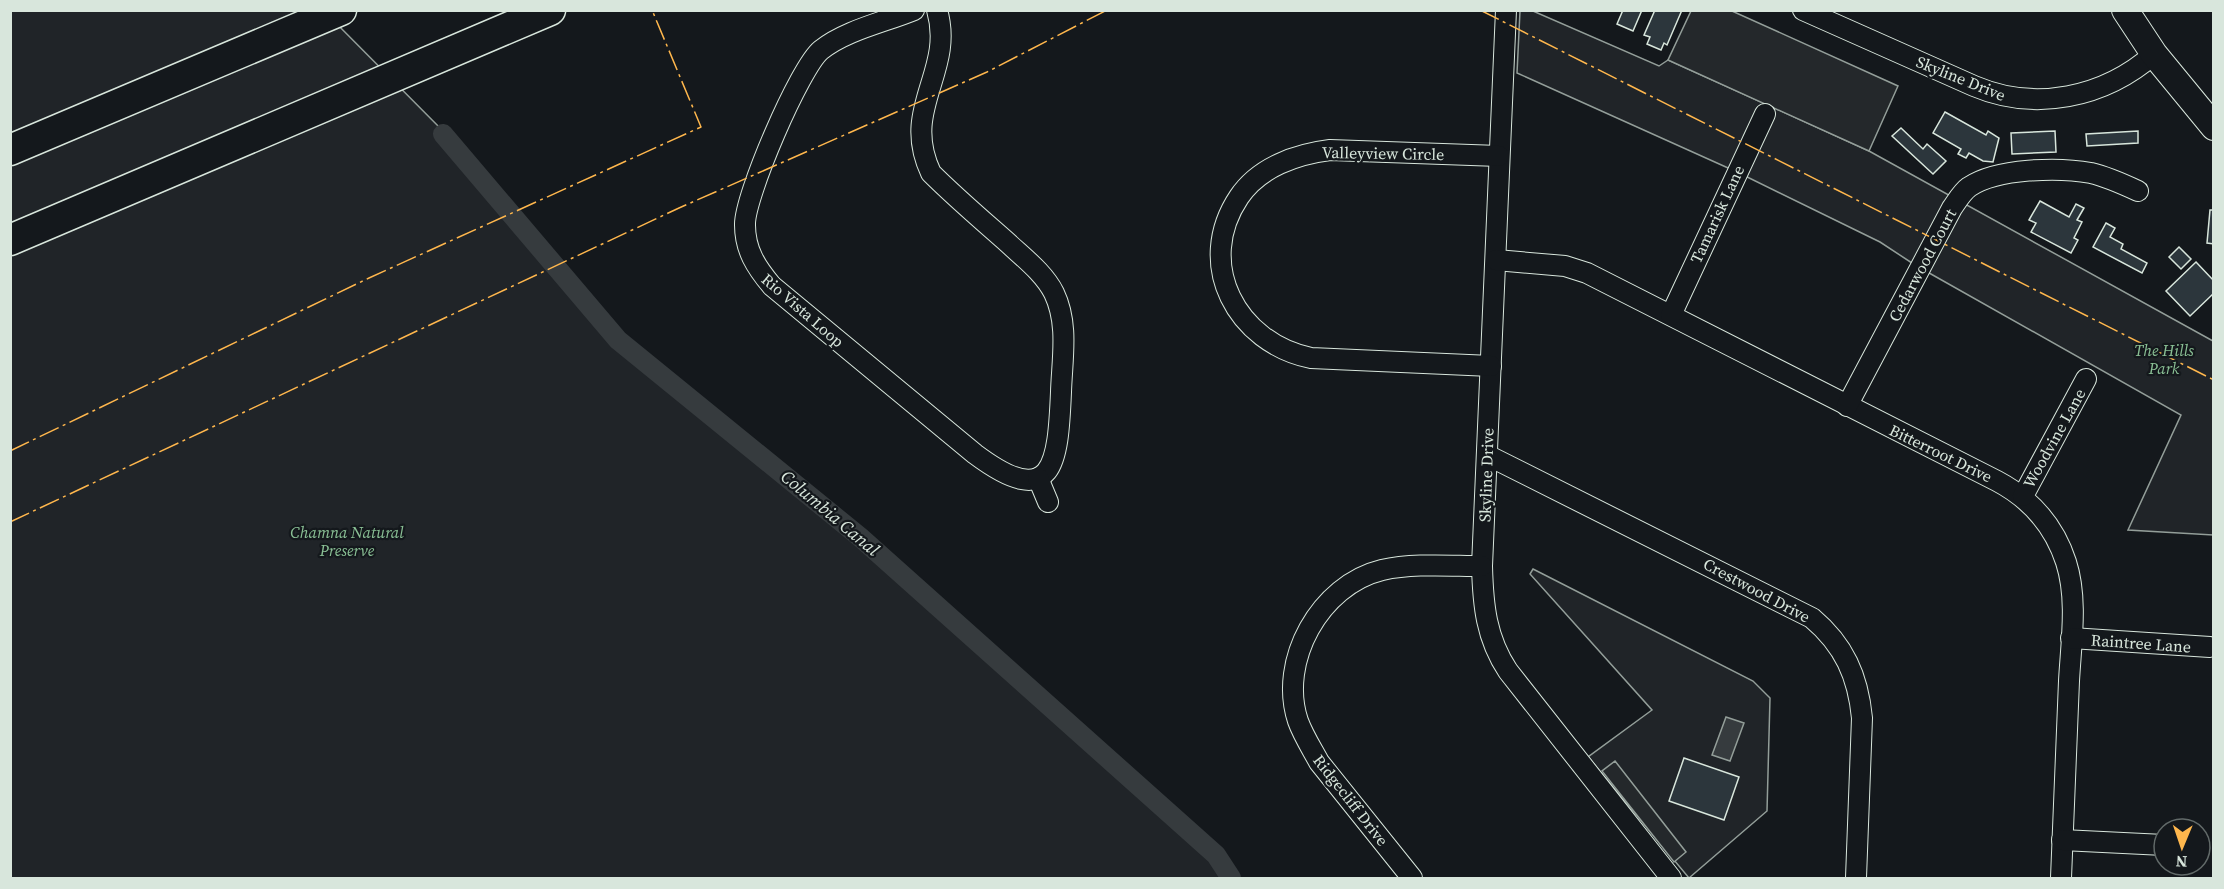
<svg xmlns="http://www.w3.org/2000/svg" width="2224" height="889" viewBox="0 0 2224 889" font-family="'Source Serif 4',serif">
  <rect width="100%" height="100%" fill="#14181c"/>
  <!-- green -->
  <g fill="#202428" stroke="#939e99" stroke-width="1.5">
    <polygon points="10,11 324,11 445,133 618,340 860,537 1216,855 1231,878 11,878"/>
    <polygon points="1520,11 1533,11 1659,66 1668,60 1869,151 2213,341 2213,535 2128,530 2181,415 1915,265 1880,242 1737,172 1517,73"/>
    <polygon points="1533,569 1753,681 1770,698 1767,811 1689,878 1588,757 1652,710 1530,574"/>
  </g>
  <!-- parking -->
  <g fill="#24282b" stroke="#939e99" stroke-width="1.5">
    <polygon points="1691,11 1732,11 1898,86 1869,151 1668,60"/>
    <polygon points="1615,761 1686,852 1674,862 1602,771"/>
  </g>
  <!-- water -->
  <polygon fill="#363b3e" stroke="#939e99" stroke-width="1.5" points="1726,717 1744,723 1730,761 1712,755"/>
  <g fill="none" stroke-linecap="round" stroke-linejoin="round">
    <!-- canal -->
    <polyline stroke="#363b3e" stroke-width="20" points="443,134 618,340 860,537 1216,855 1231,878"/>
  </g>
  <!-- building -->
  <g fill="#2c363c" stroke="#d8e6dc" stroke-width="1.5">
    <polygon points="1623,10 1642,10 1633,31 1617,24"/>
    <polygon points="1655,10 1682,10 1667,45 1664,43 1661,50 1647,44 1650,37 1644,35"/>
    <polygon points="1945,112 1986,135 1988,131 1999,138 1993,162 1983,161 1969,153 1966,158 1958,154 1961,149 1933,133"/>
    <polygon points="1901,128 1923,149 1927,144 1946,161 1933,174 1892,136"/>
    <polygon points="2055,131 2056,152 2012,154 2011,133"/>
    <polygon points="2138,131 2138,143 2087,146 2086,134"/>
    <polygon points="2040,201 2069,217 2076,204 2084,208 2077,220 2082,222 2074,238 2078,240 2071,253 2031,232 2036,223 2029,220"/>
    <polygon points="2210,210 2214,210 2214,244 2207,243"/>
    <polygon points="2106,223 2115,228 2110,237 2123,244 2121,249 2147,263 2142,273 2093,247"/>
    <polygon points="2179,247 2191,259 2181,269 2169,257"/>
    <polygon points="2196,262 2214,281 2214,293 2190,316 2166,291"/>
    <polygon points="1684,758 1739,777 1724,820 1669,801"/>
  </g>
  <g fill="none" stroke-linecap="round" stroke-linejoin="round">
    <!-- minor casing -->
    <g stroke="#d8e6dc" stroke-width="22">
      <g id="minor">
        <path d="M914 10C885 22 846 30 821 50 800 67 744 197 745 225 745 250 756 267 772 286L975 454C1054 513 1058 462 1061 392 1062 359 1069 324 1054 293 1044 273 1024 258 1008 243 982 220 955 197 931 173 900 108 955 72 937 10"/>
        <path d="M1506 10 1482 566C1483 605 1486 638 1508 671L1671 878"/>
        <path d="M1803 10 1974 86C2035 112 2104 98 2154 54"/>
        <path d="M1496 260 1565 266 1587 273 1997 481C2031 499 2054 525 2066 562 2078 599 2071 643 2069 681 2066 747 2064 813 2061 878"/>
        <polyline points="1671,315 1765,114"/>
        <path d="M1491 366 1311 358C1237 343 1194 264 1239 197 1259 167 1297 154 1330 150L1499 156"/>
        <path d="M1847 406 1952 208C1957 201 1962 192 1969 187 1997 168 2059 167 2091 173 2108 177 2123 184 2138 191"/>
        <path d="M1487 455 1812 618C1844 645 1858 676 1862 718L1856 878"/>
        <polyline points="1038,478 1048,502"/>
        <polyline points="2023,496 2086,379"/>
        <polyline points="2071,638 2210,647"/>
        <polyline points="2062,840 2164,845"/>
        <path d="M1412 878 1319 762C1312 749 1303 735 1298 721 1278 661 1320 585 1382 570 1414 563 1450 566 1482 566"/>
      </g>
    </g>
    <!-- major casing -->
    <g stroke="#d8e6dc" stroke-width="28">
      <polyline id="major" points="2125,10 2154,54 2214,127"/>
    </g>
    <!-- highway casing -->
    <g stroke="#d8e6dc" stroke-width="33">
      <g id="highway">
        <polyline points="10,150 341,10"/>
        <polyline points="10,240 550,10"/>
      </g>
    </g>
    <!-- minor -->
    <use href="#minor" stroke="#14181c" stroke-width="20"/>
    <!-- major -->
    <use href="#major" stroke="#14181c" stroke-width="26"/>
    <!-- highway -->
    <use href="#highway" stroke="#14181c" stroke-width="30"/>
    <!-- power -->
    <g stroke="#ffb74d" stroke-width="1.5" stroke-dasharray="21 4.5 3 4.5" stroke-linecap="butt">
      <polyline points="1480,10 2214,380"/>
      <polyline points="10,451 369,278 701,127 652,10"/>
      <polyline points="10,522 679,208 987,72 1107,10"/>
    </g>
  </g>
  <g text-anchor="middle" stroke-width="4.5" stroke-linejoin="round" paint-order="stroke">
    <!-- street labels -->
    <g font-size="16" fill="#d8e6dc" stroke="#14181c">
      <text transform="translate(1961 78) rotate(22)" y="6">Skyline Drive</text>
      <text transform="translate(1383 153) rotate(1)" y="6">Valleyview Circle</text>
      <text transform="translate(1717 214) rotate(-65)" y="6">Tamarisk Lane</text>
      <text transform="translate(1922 265) rotate(-62)" y="6">Cedarwood Court</text>
      <text transform="translate(803 310) rotate(41)" y="6">Rio Vista Loop</text>
      <text transform="translate(2054 438) rotate(-61)" y="6">Woodvine Lane</text>
      <text transform="translate(1941 453) rotate(26)" y="6">Bitterroot Drive</text>
      <text transform="translate(1486 475) rotate(-88)" y="6">Skyline Drive</text>
      <text transform="translate(1757 590) rotate(28)" y="6">Crestwood Drive</text>
      <text transform="translate(2141 643) rotate(4)" y="6">Raintree Lane</text>
      <text transform="translate(1351 800) rotate(52)" y="6">Ridgecliff Drive</text>
    </g>
    <!-- park labels -->
    <g font-size="16" font-style="italic" fill="#8ac095" stroke="#14181c">
      <text x="2164" y="356">The Hills<tspan x="2164" dy="18">Park</tspan></text>
      <text x="347" y="538">Chamna Natural<tspan x="347" dy="18">Preserve</tspan></text>
    </g>
    <!-- water labels -->
    <g font-size="18" font-style="italic" fill="#d8e6dc" stroke="#14181c">
      <text transform="translate(830 513) rotate(40)" y="6">Columbia Canal</text>
    </g>
  </g>
  <!-- border -->
  <rect width="2224" height="889" fill="none" stroke="#d8e6dc" stroke-width="24"/>
  <!-- north arrow -->
  <g transform="translate(2182 847) rotate(182)"><circle r="28" fill="#14181c" stroke="#626a69" stroke-width="1.5"/>
  <path d="M0-4.5L10 22L0 15L-10 22Z" fill="#ffb74d"/>
  <text y="-9" font-size="16" font-weight="bold" text-anchor="middle" fill="#d8e6dc">N</text>
  </g>
</svg>
